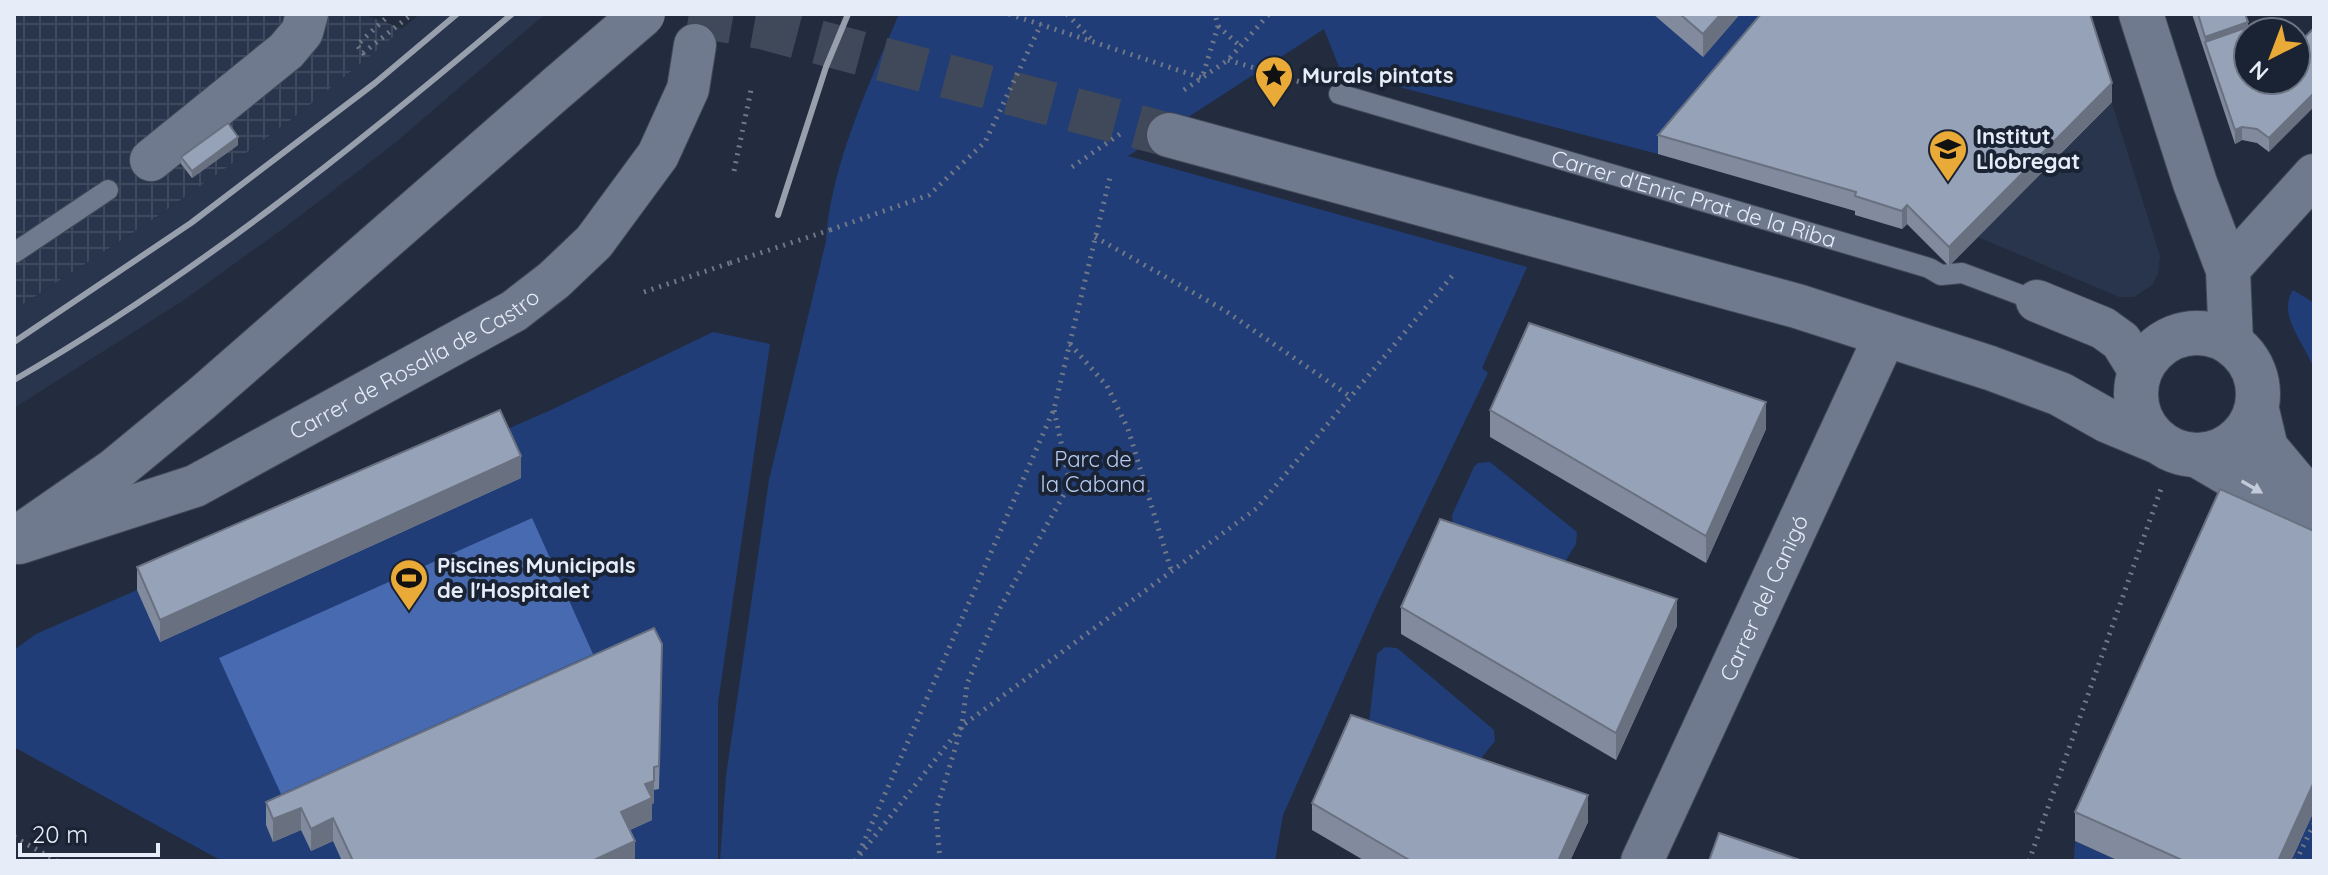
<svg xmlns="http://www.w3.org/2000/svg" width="2328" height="875" viewBox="0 0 2328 875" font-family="Quicksand,sans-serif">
  <defs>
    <pattern id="industrial-grid" width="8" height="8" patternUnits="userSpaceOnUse" patternTransform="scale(2)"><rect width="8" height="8" fill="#29354c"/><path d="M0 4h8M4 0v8" fill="none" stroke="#3e495e"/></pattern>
  </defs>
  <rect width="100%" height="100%" fill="#232c3e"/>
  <!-- built -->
  <g fill="#29354c">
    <polygon points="420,14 545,14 395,143 288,225 184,300 14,408 14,310 149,222 230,165 297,115"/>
    <polygon points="1777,14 2084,14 2160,256 2158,274 2152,285 2134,297 2119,297 1978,237 1949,266 1907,224 1902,229 1855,215 1856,211 1658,154"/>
  </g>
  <!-- industrial -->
  <polygon fill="url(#industrial-grid)" points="14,14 363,14 403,29 297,115 230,165 149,222 14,310"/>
  <!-- green -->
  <g fill="#203d78">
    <path d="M899 14H1777L1658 154 1341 72 1324 29 1128 156 1527 267 1482 368 1488 373 1377 604 1283 815 1275 861H720L726 776 769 480 826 241C830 167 870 82 899 14Z"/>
    <path d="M2293 290 2314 303V370C2307 345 2276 316 2293 290Z"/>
    <polygon points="713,332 770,344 718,703 718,861 222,861 14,747 14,650 36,634 551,410"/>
    <polygon points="1490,462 1577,532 1576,544 1564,563 1453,524 1452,515 1474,467 1478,463"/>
    <polygon points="1385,647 1397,648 1494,730 1495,741 1478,762 1369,723 1377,654"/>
    <polygon points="2314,811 2314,861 2291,861"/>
    <polygon points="2075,841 2119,861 2074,861"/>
  </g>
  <!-- water -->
  <polygon fill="#476ab0" points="532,518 593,654 281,794 219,658"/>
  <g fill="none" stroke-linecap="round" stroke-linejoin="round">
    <!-- secondary-tunnel -->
    <polyline stroke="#40495a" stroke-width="44" stroke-dasharray="44 22" stroke-linecap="butt" points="689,14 761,27 1169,135"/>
    <!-- lane casing -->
    <g stroke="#404857" stroke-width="22">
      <g id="lane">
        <path id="s1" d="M1339 94 1882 254 1929 268 1941 275 1962 273 2037 301"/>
        <polyline points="14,253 108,190"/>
      </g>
    </g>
    <!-- street casing -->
    <g stroke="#404857" stroke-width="44">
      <g id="street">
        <polyline points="151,160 286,51 302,32 307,14"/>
        <polyline points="2228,270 2314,175"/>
        <polyline points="2037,301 2103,328 2121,341 2139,370"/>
        <path id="s2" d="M19 543 195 486 514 311 554 280 594 242 658 155 688 89 695 45"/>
        <path id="s3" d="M1642 861 1886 334"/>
      </g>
    </g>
    <!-- secondary casing -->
    <g stroke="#404857" stroke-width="46">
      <g id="secondary">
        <polyline points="2141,14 2195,183 2228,270 2231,343"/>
        <polyline points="1169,135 1797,306 1990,368 2060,394 2108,421 2156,441"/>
        <circle cx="2197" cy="394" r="61"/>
        <polyline points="2257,410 2266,448 2297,485 2308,505"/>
        <polyline points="2200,457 2282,505 2308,505 2314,508"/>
        <polyline points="14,540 115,470 201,399 558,87"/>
      </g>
    </g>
    <!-- path -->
    <g stroke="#707887" stroke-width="5" stroke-dasharray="2 6" stroke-linecap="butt">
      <polyline points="1009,14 1202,78 1218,26 1215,14"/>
      <polyline points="1067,14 1093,41"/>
      <polyline points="385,19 357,45 363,53 412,14"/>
      <polyline points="1218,26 1240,46"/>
      <polyline points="1228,60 1307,84"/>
      <polyline points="1184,90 1228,60 1269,14"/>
      <polyline points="1072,167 1123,132"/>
      <polyline points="734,171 751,90"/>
      <polyline points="830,230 929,195 985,142 1041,24"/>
      <polyline points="1095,237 1224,310 1351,397"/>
      <polyline points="644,292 730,263"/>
      <polyline points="1070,344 1107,386 1128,429 1172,573"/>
      <polyline points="14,837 57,861"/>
      <polyline points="859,853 1054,409 1110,177"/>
      <polyline points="855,861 962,726 1257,508 1453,275"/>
      <polyline points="940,861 936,811 962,726 967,684 997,613 1070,484 1054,410"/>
      <polyline points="2029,861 2162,486"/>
      <polyline points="2296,861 2314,824"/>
    </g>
    <!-- lane -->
    <use href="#lane" stroke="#6f7a8e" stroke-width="20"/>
    <!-- street -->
    <use href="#street" stroke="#6f7a8e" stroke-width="42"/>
    <!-- secondary -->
    <use href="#secondary" stroke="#6f7a8e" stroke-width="44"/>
    <!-- rail -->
    <g stroke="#979fad" stroke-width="6">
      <polyline points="778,215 826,67 848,14"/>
      <polyline points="14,342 191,223 375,83 457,14"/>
      <path d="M14 380C193 277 355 147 512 14"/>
    </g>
    <!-- secondary-bridge casing -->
    <g stroke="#404857" stroke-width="46" stroke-linecap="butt">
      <polyline id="secondary-bridge" points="558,87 643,14"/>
    </g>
    <!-- path-bridge -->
    <polyline stroke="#707887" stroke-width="5" stroke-dasharray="2 6" stroke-linecap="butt" points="730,263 830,230"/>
    <!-- secondary-bridge -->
    <use href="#secondary-bridge" stroke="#6f7a8e" stroke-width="44"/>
  </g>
  <!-- wall -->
  <g fill="#818b9d">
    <polygon points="1653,14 1740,14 1703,57"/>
    <polygon points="2192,14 2245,14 2248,27 2248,80 2296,80 2269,152 2257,143 2242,140 2235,144"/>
    <polygon points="2112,102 1949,266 1907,224 1902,229 1855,215 1855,211 1658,154 1658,135"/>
    <polygon points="238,145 192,178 181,164 181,157"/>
    <polygon points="1490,410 1766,429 1706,563 1490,437"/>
    <polygon points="521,478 160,642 137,590 137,567"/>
    <polygon points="2314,531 2314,811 2291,861 2119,861 2075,841 2075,812"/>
    <polygon points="1401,607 1677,626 1616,760 1401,634"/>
    <polygon points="662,667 659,789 654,790 654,803 652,804 652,820 630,830 635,861 342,861 333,841 311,851 301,830 273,842 266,825 266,802"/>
    <polygon points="1312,803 1588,822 1570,861 1365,861 1312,830"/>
  </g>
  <!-- shaded-wall -->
  <g fill="#697180">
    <polygon points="1721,14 1740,14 1703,57 1703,34"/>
    <polygon points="2248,22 2248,41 2205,42 2205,55 2205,37"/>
    <polygon points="2112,83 2112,102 1949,266 1949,247"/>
    <polygon points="2314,93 2314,107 2269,152 2269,138"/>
    <polygon points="2242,127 2242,140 2235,144 2235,130"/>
    <polygon points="238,137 238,145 192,178 192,171"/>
    <polygon points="1907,205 1907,224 1902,229 1902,211"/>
    <polygon points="1766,402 1766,429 1706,563 1706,536"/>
    <polygon points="521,456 521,478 160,642 160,620"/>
    <polygon points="1677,599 1677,626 1616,760 1616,733"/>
    <polygon points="654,767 654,803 652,804 652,820 621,834 621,812 645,784"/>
    <polygon points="2314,782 2314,811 2291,861 2278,861"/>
    <polygon points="1588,795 1588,822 1570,861 1558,861"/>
    <polygon points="301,808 301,830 273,842 273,819"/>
    <polygon points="333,818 333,841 311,851 311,829"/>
    <polygon points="635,841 635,861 592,861"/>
  </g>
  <!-- building -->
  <g fill="#96a2b7" stroke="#697180" stroke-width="2">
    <polygon points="1680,14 1721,14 1703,34"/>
    <polygon points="1761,14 2090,14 2112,83 1949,247 1907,205 1902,211 1855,196 1856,192 1658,135"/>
    <polygon points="2198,14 2245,14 2248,22 2205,37"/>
    <polygon points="2248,27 2249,32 2248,32 2248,80 2296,80 2296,46 2314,28 2314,93 2269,138 2257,129 2242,127 2235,130 2205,42"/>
    <polygon points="228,123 238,137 192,171 181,157"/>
    <polygon points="1529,323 1766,402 1706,536 1490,410"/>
    <polygon points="500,410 521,456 160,620 137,567"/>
    <polygon points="2220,489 2314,531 2314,782 2278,861 2184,861 2075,812"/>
    <polygon points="1440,519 1677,599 1616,733 1401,607"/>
    <polygon points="654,628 662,644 659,766 654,767 654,781 645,784 652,798 621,812 635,841 592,861 353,861 333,818 311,829 301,808 273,819 266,802"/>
    <polygon points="1351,715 1588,795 1558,861 1411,861 1312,803"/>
    <polygon points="1719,833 1803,861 1709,861"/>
  </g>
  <!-- one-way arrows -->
  <defs><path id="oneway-solid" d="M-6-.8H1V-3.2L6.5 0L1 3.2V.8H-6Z" transform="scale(2)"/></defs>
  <use fill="#c2cad8" href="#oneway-solid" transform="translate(2252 487) rotate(30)"/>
  <!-- icons -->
  <defs>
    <g id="sight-pin" transform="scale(2)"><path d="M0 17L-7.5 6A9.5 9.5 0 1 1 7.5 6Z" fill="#e9aa38" stroke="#1a2333"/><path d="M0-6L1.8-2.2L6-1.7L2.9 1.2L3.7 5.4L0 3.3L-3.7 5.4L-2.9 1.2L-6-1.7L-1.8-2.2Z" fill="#111"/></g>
    <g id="school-pin" transform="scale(2)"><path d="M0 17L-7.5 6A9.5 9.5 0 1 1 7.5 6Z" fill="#e9aa38" stroke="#1a2333"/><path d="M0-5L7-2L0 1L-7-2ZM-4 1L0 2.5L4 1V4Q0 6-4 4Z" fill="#111"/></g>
    <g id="stadium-pin" transform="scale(2)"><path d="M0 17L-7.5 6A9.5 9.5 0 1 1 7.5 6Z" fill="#e9aa38" stroke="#1a2333"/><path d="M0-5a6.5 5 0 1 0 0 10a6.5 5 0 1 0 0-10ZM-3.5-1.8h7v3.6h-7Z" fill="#111"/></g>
  </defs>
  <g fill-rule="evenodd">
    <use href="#sight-pin" x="1274" y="75"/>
    <use href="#school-pin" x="1948" y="149"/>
    <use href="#stadium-pin" x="409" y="578"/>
  </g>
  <g text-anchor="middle" stroke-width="8" stroke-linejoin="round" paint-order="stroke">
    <!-- poi labels -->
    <g font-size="22" font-weight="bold" fill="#e6edf8" stroke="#1a2333" text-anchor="start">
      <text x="1302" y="83">Murals pintats</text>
      <text x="1976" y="144">Institut<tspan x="1976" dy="25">Llobregat</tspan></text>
      <text x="437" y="573">Piscines Municipals<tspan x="437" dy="25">de l'Hospitalet</tspan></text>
    </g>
    <!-- street labels -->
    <g font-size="22" fill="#e6edf8" stroke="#1a2333">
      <text dy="8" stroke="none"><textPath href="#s1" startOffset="370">Carrer d'Enric Prat de la Riba</textPath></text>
      <text dy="8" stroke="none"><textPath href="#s2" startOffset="436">Carrer de Rosalía de Castro</textPath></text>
      <text dy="8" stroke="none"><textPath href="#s3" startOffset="290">Carrer del Canigó</textPath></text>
    </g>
    <!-- park labels -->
    <g font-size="22" fill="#b7ccf2" stroke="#1a2333">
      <text x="1093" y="467">Parc de<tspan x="1093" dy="25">la Cabana</tspan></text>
    </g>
  </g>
  <!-- border -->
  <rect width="2328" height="875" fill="none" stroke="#e6edf8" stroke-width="32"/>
  <!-- north arrow -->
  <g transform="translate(2272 56) rotate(222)"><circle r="38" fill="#1a2333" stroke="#6c7482" stroke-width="2"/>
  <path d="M0-6L14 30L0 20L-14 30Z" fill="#e9aa38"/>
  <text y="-12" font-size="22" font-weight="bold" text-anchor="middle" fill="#e6edf8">N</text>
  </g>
  <!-- scale -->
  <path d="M20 843v12h138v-12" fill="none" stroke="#e6edf8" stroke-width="4"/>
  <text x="32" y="843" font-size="24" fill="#e6edf8" stroke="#1a2333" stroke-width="6" paint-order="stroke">20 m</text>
</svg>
